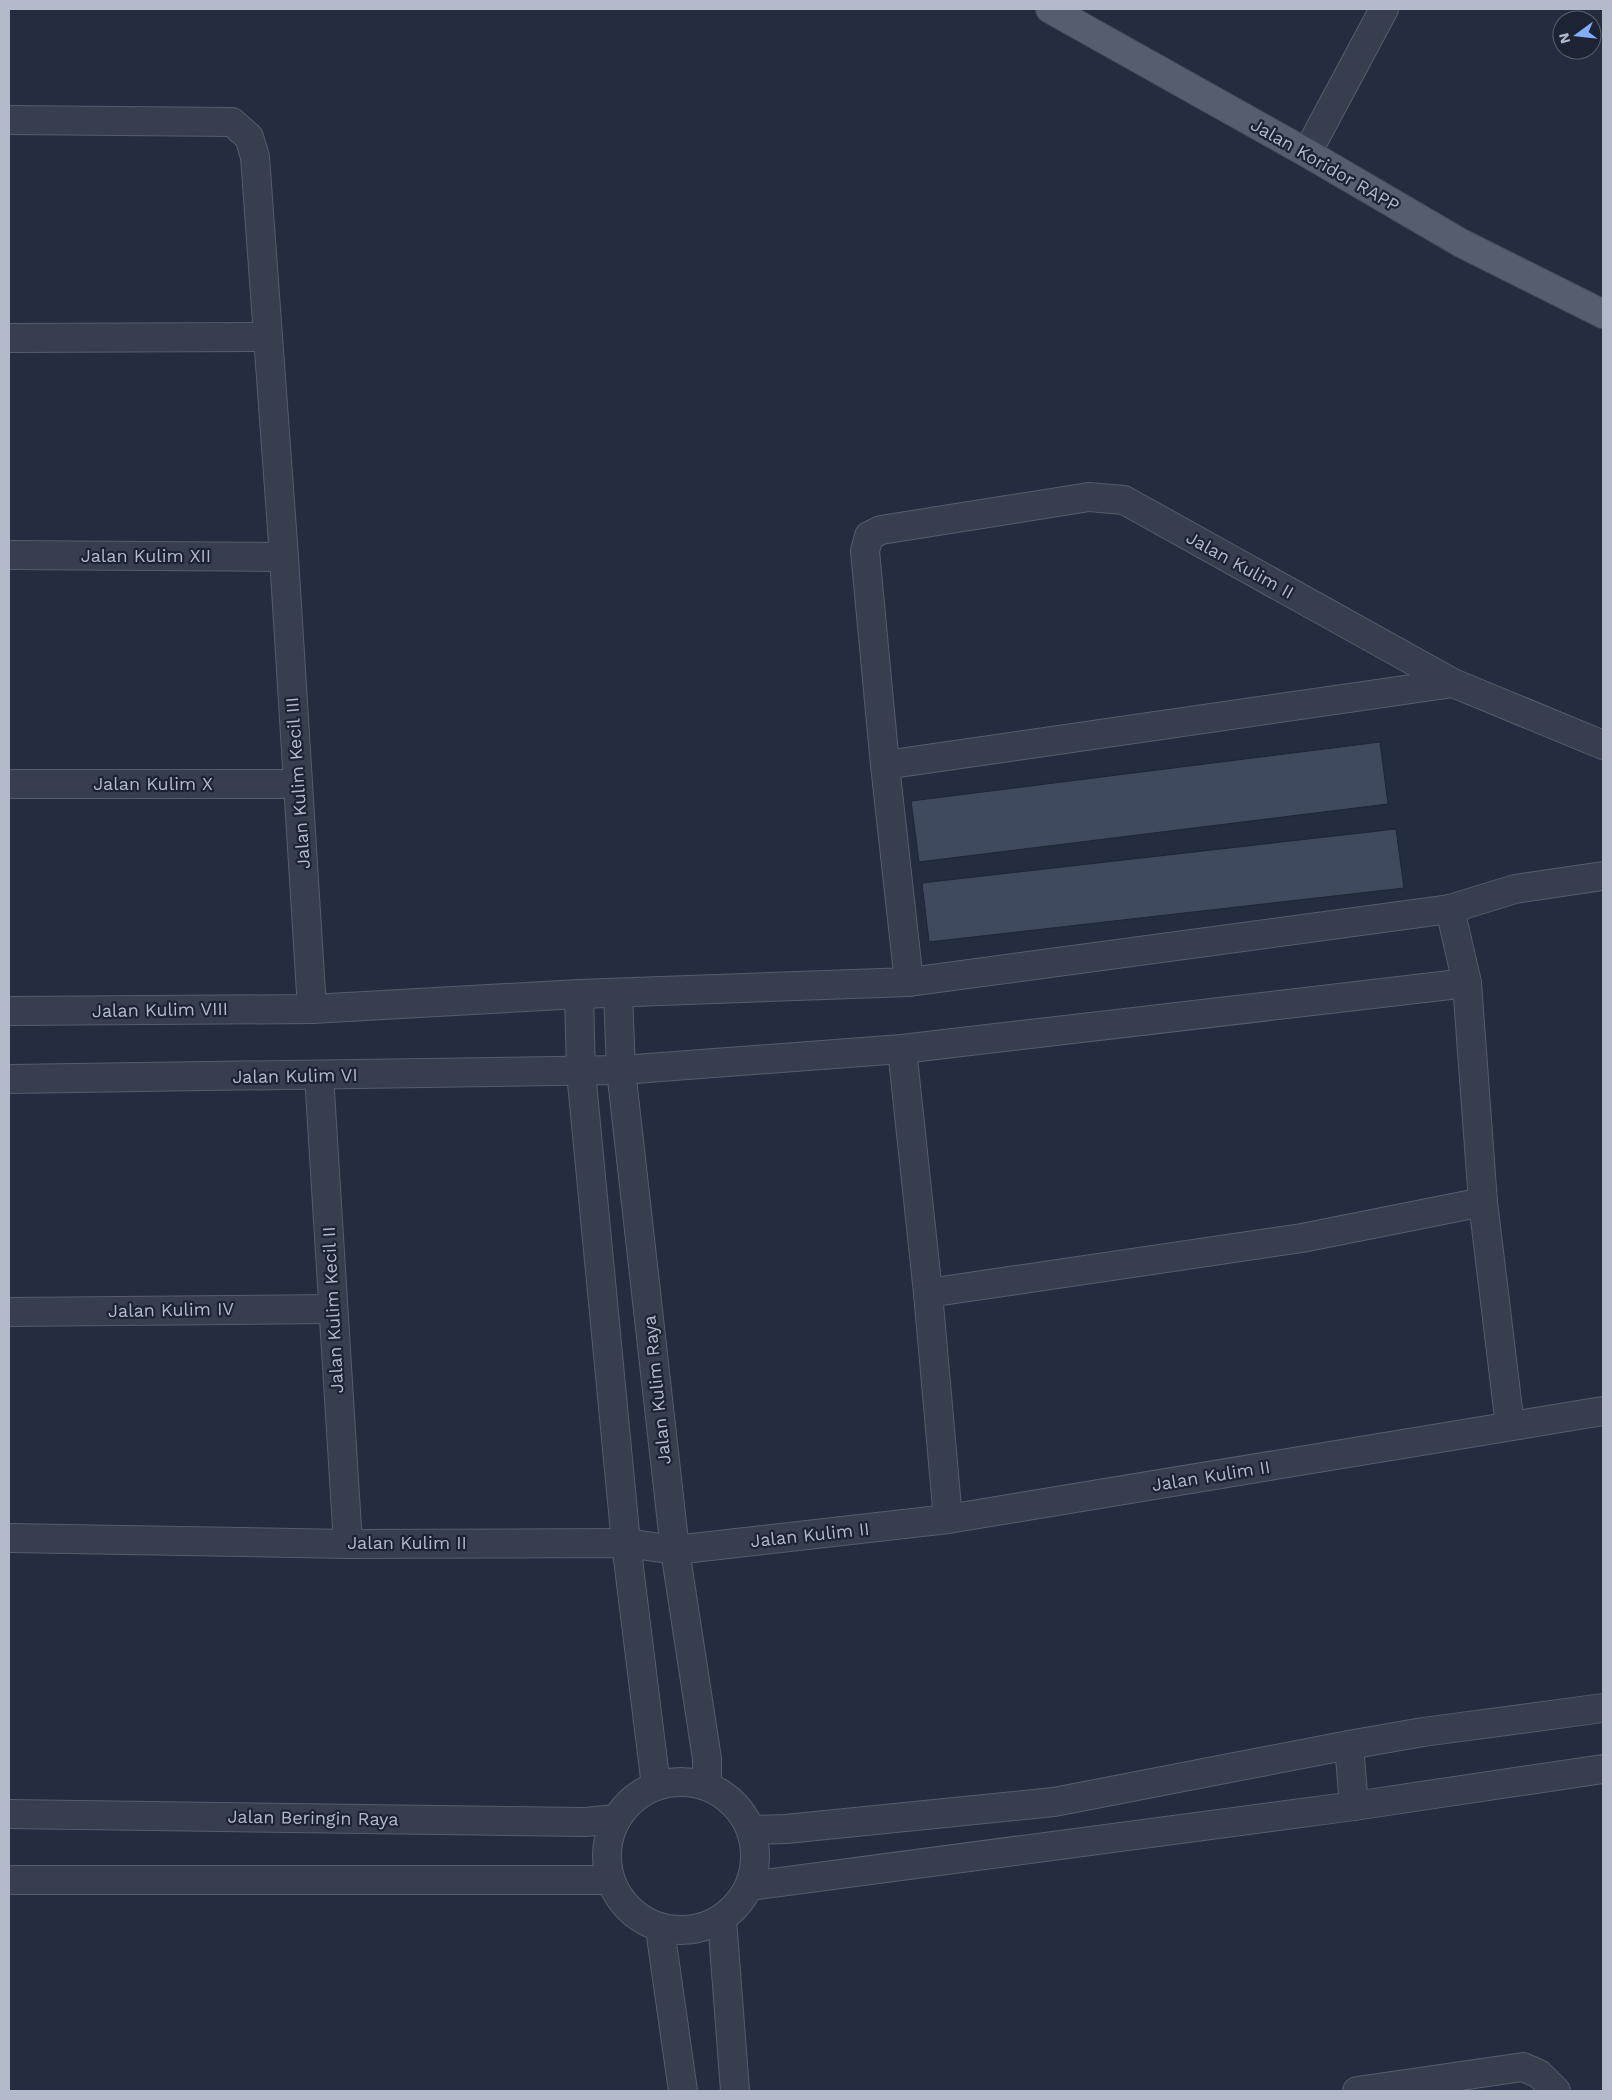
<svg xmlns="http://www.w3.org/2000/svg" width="1612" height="2100" viewBox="0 0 1612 2100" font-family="'Work Sans',sans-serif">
  <rect width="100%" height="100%" fill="#232d3f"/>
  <!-- building -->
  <g fill="#3f4a5f" stroke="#1e2636">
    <polygon points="1380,742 1388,804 919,862 911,801"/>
    <polygon points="1396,829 1404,888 929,942 922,883"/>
  </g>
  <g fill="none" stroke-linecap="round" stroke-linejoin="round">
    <!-- minor casing -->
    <g stroke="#555d6d" stroke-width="30">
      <g id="minor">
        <polyline points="9,120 232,122 249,137 255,157 284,557 312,1009"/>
        <polyline points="1307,153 1384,9"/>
        <polyline points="9,338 268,337"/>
        <polyline points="9,555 284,557"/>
        <polyline points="885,765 1453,683"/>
        <polyline points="9,784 297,784"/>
        <polyline points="909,982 1450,909"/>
        <polyline points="618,993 621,1070 675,1550 707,1759 707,1786"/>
        <polyline points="579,994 581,1072 626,1543 656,1786"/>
        <polyline points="9,1011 312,1009 579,994 909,982 885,765 865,551 869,536 881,530 1089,497 1124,500 1453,683 1603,745"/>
        <polyline points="902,1049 928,1293 948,1519"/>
        <polyline points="319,1075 348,1544"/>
        <polyline points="9,1079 621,1070 902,1049 1467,983"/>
        <polyline points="928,1293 1302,1238 1483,1202"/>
        <polyline points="9,1312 333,1309"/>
        <polyline points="1510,1426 1483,1202 1467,983 1450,909 1515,889 1603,876"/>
        <polyline points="9,1538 348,1544 626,1543 675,1550 948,1519 1603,1411"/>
        <polyline points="1349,1745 1354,1806"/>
        <circle cx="681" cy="1856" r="74"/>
        <polyline points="9,1814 585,1822 616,1819"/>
        <polyline points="751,1830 786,1829 1054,1802 1349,1745 1423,1732 1603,1708"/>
        <polyline points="9,1880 610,1880"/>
        <polyline points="750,1886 1354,1806 1603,1769"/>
        <polyline points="722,1919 735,2091"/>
        <polyline points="660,1929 683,2091"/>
        <polyline points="1357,2091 1523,2067 1539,2074 1556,2091"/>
      </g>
    </g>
    <!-- major casing -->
    <g stroke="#404858" stroke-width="30">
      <polyline id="major" points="1050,9 1307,153 1461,243 1603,314"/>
    </g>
    <!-- minor -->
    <use href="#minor" stroke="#373f4f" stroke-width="28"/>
    <!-- major -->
    <use href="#major" stroke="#555e6f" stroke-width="28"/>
  </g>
  <g text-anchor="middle" stroke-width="4.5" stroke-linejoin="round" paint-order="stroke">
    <!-- street labels -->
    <g font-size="18" fill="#b3baca" stroke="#1c2434">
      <text transform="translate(1325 165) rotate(30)" y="6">Jalan Koridor RAPP</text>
      <text x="146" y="562">Jalan Kulim XII</text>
      <text transform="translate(1240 565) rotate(29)" y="6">Jalan Kulim II</text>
      <text transform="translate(298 783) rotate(-94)" y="6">Jalan Kulim Kecil III</text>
      <text x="153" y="790">Jalan Kulim X</text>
      <text transform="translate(160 1010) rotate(-1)" y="6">Jalan Kulim VIII</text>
      <text transform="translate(295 1076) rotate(-1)" y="6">Jalan Kulim VI</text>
      <text transform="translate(171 1310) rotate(-1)" y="6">Jalan Kulim IV</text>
      <text transform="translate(333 1310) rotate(-93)" y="6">Jalan Kulim Kecil II</text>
      <text transform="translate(657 1390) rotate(-96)" y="6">Jalan Kulim Raya</text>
      <text transform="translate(1211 1476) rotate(-9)" y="6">Jalan Kulim II</text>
      <text transform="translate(810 1535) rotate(-6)" y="6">Jalan Kulim II</text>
      <text x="407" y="1549">Jalan Kulim II</text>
      <text transform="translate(313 1818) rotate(1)" y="6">Jalan Beringin Raya</text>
    </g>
  </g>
  <!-- border -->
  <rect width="1612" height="2100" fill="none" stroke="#b3baca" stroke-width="20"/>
  <!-- north arrow -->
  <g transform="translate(1577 35) rotate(255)"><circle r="24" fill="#1c2434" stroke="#586070"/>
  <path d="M0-4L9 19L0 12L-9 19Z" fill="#85abfd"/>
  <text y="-8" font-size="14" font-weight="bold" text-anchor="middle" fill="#b3baca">N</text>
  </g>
</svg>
